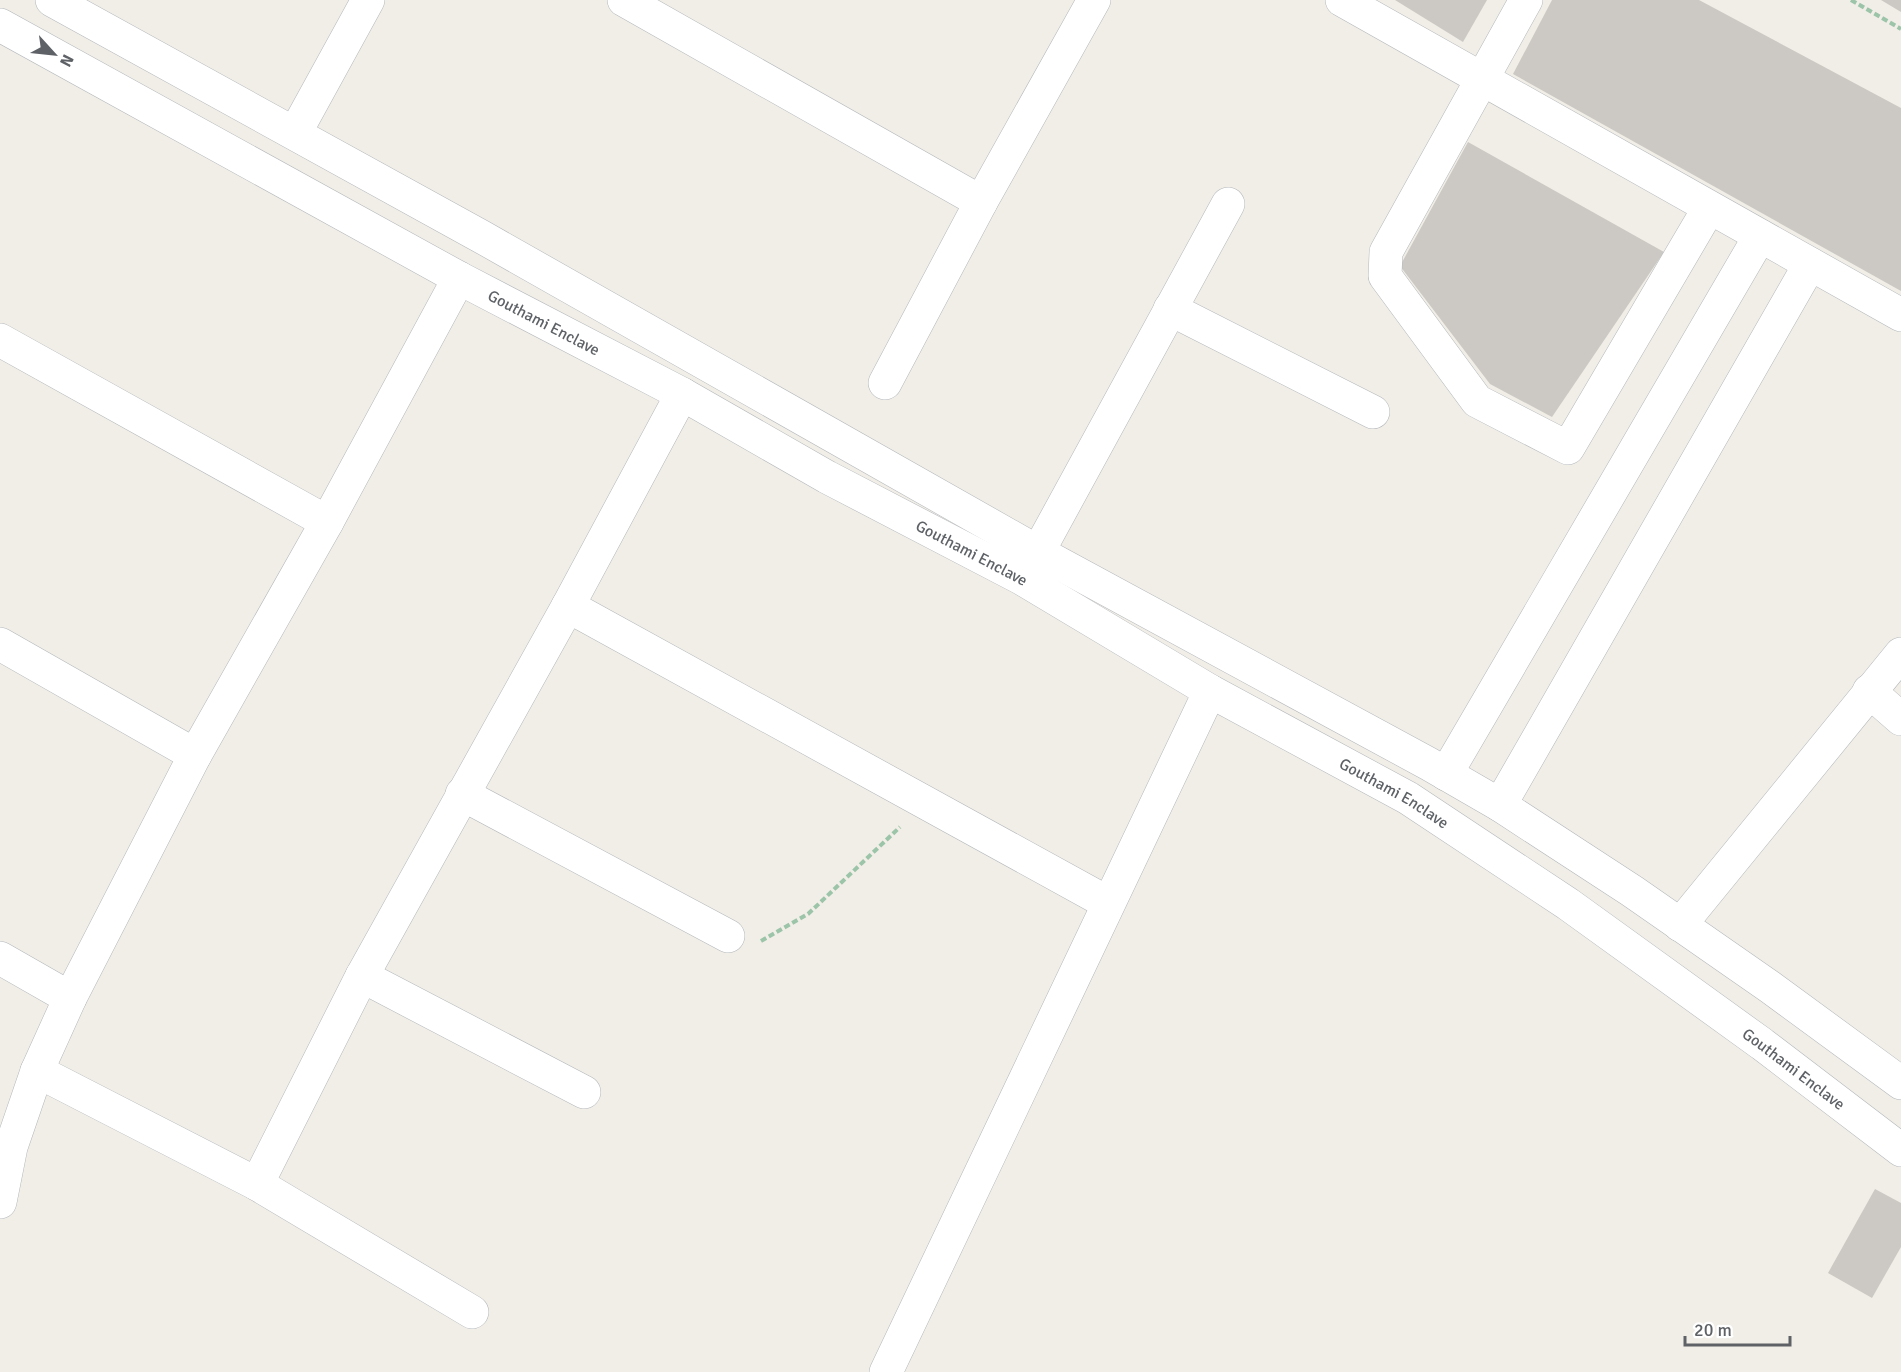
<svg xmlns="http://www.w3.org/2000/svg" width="1901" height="1372" viewBox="0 0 1901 1372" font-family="Signika,sans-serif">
  <rect width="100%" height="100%" fill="#f0eee7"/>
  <!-- building -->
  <g fill="#ccc9c4">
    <polygon points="1395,0 1487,0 1463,42"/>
    <polygon points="1552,0 1699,0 1901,108 1901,291 1513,74"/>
    <polygon points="1881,0 1901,0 1901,12"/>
    <polygon points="1468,142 1664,252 1552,417 1490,384 1400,266"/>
    <polygon points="1875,1189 1901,1203 1901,1247 1872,1298 1828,1273"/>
  </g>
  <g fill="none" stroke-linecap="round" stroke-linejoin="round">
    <!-- minor casing -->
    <g stroke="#b4b7bb" stroke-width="34">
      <g id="minor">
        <polyline points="52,0 482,237 1038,552 1429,764 1500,805 1632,891 1770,987 1901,1083"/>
        <polyline points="624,0 981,202"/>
        <polyline points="1342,0 1901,315"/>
        <polyline points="1526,0 1386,252 1385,276 1477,401 1568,448 1709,208"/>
        <path id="s1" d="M0 25 459 278 682 394 827 477 1021 578 1210 691 1408 798 1568 904 1762 1044 1901 1150"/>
        <polyline points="295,133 368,0"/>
        <polyline points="1170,309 1373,412"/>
        <polyline points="0,340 327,522"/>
        <polyline points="885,383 981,202 1094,0"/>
        <polyline points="1038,552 1228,204"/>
        <polyline points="568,606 1108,903"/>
        <polyline points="0,644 195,755"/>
        <polyline points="1869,691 1901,719"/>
        <polyline points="1446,774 1760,236"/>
        <polyline points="462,794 728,936"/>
        <polyline points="1500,805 1810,264"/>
        <polyline points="1680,925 1901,654"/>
        <polyline points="0,958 70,998"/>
        <polyline points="362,976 584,1092"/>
        <polyline points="37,1071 257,1184 472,1312"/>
        <polyline points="257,1184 362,976 568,606 682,394"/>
        <polyline points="0,1202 11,1147 37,1071 70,998 195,755 327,522 459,278"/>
        <polyline points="886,1372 1210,691"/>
      </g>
    </g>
    <!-- path -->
    <g stroke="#9cc4a8" stroke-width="4" stroke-dasharray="6 3" stroke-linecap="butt">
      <polyline points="1851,0 1901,29"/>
      <polyline points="761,941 808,914 900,827"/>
    </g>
    <!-- minor -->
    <use href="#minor" stroke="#fff" stroke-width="33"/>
  </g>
  <g text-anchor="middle" stroke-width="4.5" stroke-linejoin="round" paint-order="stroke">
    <!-- street labels -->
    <g font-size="16" fill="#5e6266" stroke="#fff">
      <text dy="6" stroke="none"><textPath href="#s1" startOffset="620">Gouthami Enclave</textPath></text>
      <text dy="6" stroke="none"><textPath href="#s1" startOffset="1106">Gouthami Enclave</textPath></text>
      <text dy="6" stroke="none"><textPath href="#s1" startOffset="1592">Gouthami Enclave</textPath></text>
      <text dy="6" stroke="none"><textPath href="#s1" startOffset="2078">Gouthami Enclave</textPath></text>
    </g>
  </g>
  <!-- north arrow -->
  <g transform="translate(54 54) rotate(117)" stroke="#ffffff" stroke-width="4.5" paint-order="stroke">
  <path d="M0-4.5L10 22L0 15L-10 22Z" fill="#5e6266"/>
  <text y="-9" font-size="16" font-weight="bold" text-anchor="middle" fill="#5e6266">N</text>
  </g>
  <!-- scale -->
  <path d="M1685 1336v9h105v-9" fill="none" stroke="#5e6266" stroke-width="3"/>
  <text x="1694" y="1336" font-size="18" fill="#5e6266" stroke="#ffffff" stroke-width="4.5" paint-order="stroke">20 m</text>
</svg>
